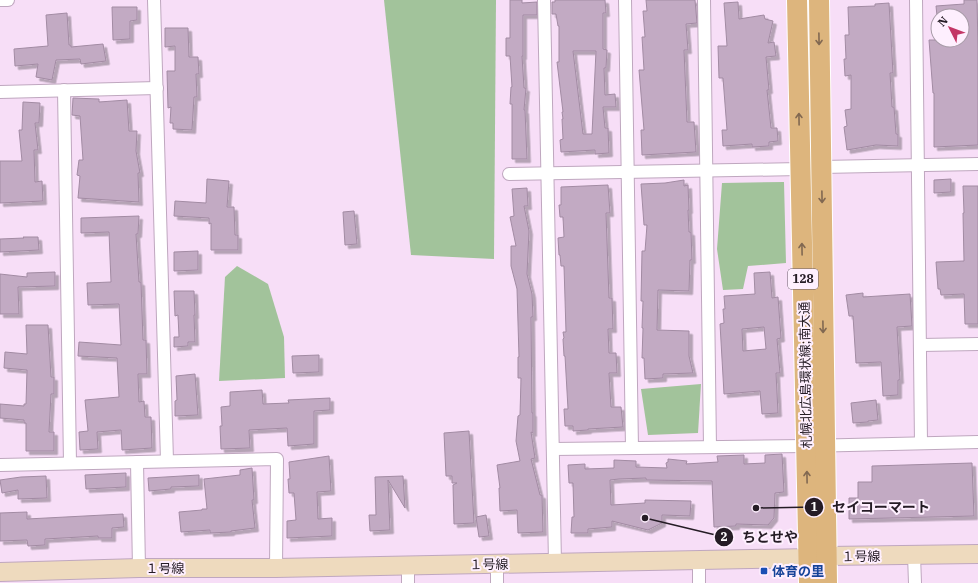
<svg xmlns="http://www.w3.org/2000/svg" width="978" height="583" viewBox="0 0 978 583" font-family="'IBM Plex Serif','Noto Sans JP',serif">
  <defs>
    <filter id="shadow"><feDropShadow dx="3.5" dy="3.5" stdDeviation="0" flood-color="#0004"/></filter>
  </defs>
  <rect width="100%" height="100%" fill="#f7def7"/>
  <!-- green -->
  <g fill="#a2c39b">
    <polygon points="384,0 496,0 494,259 411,255"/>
    <polygon points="784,182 786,263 748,266 743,289 723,290 717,249 722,183"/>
    <polygon points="237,266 268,284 284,337 285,378 219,381 225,277"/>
    <polygon points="701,384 698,433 648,435 641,389"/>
  </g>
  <!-- building -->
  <g fill="#c2aac3" stroke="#a28ba3" fill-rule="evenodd" filter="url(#shadow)">
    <polygon points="510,0 522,0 522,3 537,2 537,15 523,15 523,56 522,56 524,88 526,88 524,110 525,110 527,159 512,159 512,104 510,104 511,87 512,87 510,56 506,56 506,38 510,38"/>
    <path d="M555 0H605L606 13H603V49L607 50 606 68H604L605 95 615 94 616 107H603L605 128H608L609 153 595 154V150L561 152 560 140 563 139 562 119H563L562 112H563L557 62H559V26H558L556 14H552V2H555ZM573 51H596L592 134H583Z"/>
    <polygon points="646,0 695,0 697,23 686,24 688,50 684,50 687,122 694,122 696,152 642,155 641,130 644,130 639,70 644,70 642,37 645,37 643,11 647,11"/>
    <polygon points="964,0 977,0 978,48 978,145 934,147 934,93 933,93 929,40 964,40 963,16 937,16 936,6 964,4"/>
    <polygon points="738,2 739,19 764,15 765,19 773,21 768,43 774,42 776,56 766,57 769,90 767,90 771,128 777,128 778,141 769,142 769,146 752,147 752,144 723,146 722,130 727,130 723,78 719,78 718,46 727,46 724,3"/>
    <polygon points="889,3 893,73 890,73 892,107 894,107 896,134 898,134 898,146 876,145 847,150 844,127 847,126 845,110 851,109 851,75 845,76 844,59 846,59 845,35 849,35 848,7 875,6 875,4"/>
    <polygon points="112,7 137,7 137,20 130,21 130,39 113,40"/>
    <polygon points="67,13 69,45 71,45 71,47 103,44 106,61 81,64 80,59 56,60 52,80 36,77 38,64 15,66 14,49 48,46 46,15"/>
    <polygon points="165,28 188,28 189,57 198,57 199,74 196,74 197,97 194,97 192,130 173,129 173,123 170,123 171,107 168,108 167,71 175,71 175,46 165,47"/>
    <polygon points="73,98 99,99 99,102 127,100 129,131 137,131 136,151 140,173 138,173 139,202 78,198 80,176 77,175 79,160 83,160 80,116 72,115"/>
    <polygon points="23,102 40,103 39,123 35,123 38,150 34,150 35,182 42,181 43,201 0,203 0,161 22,161 19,130 22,130"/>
    <polygon points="207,179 229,181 227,207 234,207 235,235 238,235 238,250 211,250 211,223 209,224 209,218 174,216 175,201 206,203"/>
    <polygon points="951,179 951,192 934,193 934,180"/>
    <polygon points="684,180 684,186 688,185 689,210 688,210 689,232 691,232 692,260 690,260 689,291 658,290 657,330 689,331 689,356 693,373 663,374 663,378 645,379 644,358 642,358 643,328 642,328 643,301 641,301 642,251 645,251 647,225 644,225 641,184 665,183"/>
    <polygon points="608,185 610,213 606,213 609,298 612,298 613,329 608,329 609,353 616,353 617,373 609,373 611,407 621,407 623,427 588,429 588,430 573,431 573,426 565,426 564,409 568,409 565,356 564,356 563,339 564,338 563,332 566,332 564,266 561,266 560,255 559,255 558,238 564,237 563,217 560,217 559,205 561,205 561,187"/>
    <polygon points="963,186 978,186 978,324 965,324 964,294 941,295 940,289 938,289 936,262 964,261 963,213 964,213"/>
    <polygon points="527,188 528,206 524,206 529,231 527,274 532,294 533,317 531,317 532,413 533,413 533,433 531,432 535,458 531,459 540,495 542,495 543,532 518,533 517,510 500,511 499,488 500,488 497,465 520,461 516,441 518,416 520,415 521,378 518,378 518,357 519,357 517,289 511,266 511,246 516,246 510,217 514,216 512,189"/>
    <polygon points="354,211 357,244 345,245 343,212"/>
    <polygon points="139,216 138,234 136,234 139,282 141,282 143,340 146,340 147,374 138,374 139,402 144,401 145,417 151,417 152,448 122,450 121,430 97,432 98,449 80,450 79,432 88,431 85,400 119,397 117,358 78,356 79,342 121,345 119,304 88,305 87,283 111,282 109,232 81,233 81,218"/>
    <polygon points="23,237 38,237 39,250 0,252 0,239 24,238"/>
    <polygon points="198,251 198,270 174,271 174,252"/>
    <polygon points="55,272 55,286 18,287 19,314 0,314 0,274 27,277 27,273"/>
    <path d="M770 272 772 298 778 297 781 338 777 339 780 373H776L778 413 762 414 760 391 724 394 720 324 724 323 723 309H725L724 296 755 294 754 273ZM764 327 766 349 743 351 742 329Z"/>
    <polygon points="174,291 194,291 195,315 194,315 195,342 188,342 188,346 174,347 174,337 179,337 178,315 175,316"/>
    <polygon points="863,293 863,297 910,294 912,326 897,327 900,380 898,380 898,395 883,396 881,362 856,363 853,316 849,316 846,295"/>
    <polygon points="26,325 48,325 51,377 54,377 54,394 51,394 49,432 54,432 54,451 26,451 26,423 24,423 24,420 0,418 0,404 24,406 24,404 26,404 27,370 4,368 5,352 27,354"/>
    <polygon points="319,355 319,372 293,373 292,356"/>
    <polygon points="195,374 198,415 175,416 175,401 177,400 176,376"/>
    <polygon points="262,390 263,404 289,403 288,400 330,398 330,410 314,411 314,444 288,446 287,428 249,430 250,448 221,449 220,426 222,426 221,407 230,406 230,392"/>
    <polygon points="876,400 878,420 868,421 868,422 853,423 851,403"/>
    <polygon points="469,431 474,523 454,524 453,485 457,483 452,483 452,476 446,476 444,433"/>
    <polygon points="782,454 784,492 775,493 774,518 768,525 736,524 736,526 714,527 712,481 646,480 646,478 619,479 610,480 611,505 645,503 645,500 691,501 690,516 662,515 662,523 648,530 612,521 612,527 588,529 588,533 571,533 572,517 574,517 573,483 569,483 568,465 585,464 585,469 614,468 614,460 636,461 636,467 667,468 666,463 668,462 668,459 687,461 686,464 718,462 717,456 744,455 744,464 765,463 765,455"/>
    <polygon points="329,456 331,491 317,492 318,519 332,518 332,536 287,538 287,521 296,520 294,493 289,493 288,479 290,479 289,462"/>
    <polygon points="972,463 974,516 849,519 849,498 858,498 858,482 872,482 872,466"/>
    <polygon points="252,468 254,500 252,500 255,528 231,531 231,532 210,533 210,530 181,532 179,512 202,510 202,509 207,509 204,479 240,475 240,470"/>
    <polygon points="126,473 126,487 86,489 85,475"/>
    <polygon points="199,475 199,486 171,487 171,489 149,491 148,478"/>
    <polygon points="46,476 47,498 18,499 18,490 2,493 0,480 21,477"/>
    <polygon points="403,476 405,508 388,480 390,530 370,531 369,515 376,515 375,477"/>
    <polygon points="27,512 27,519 123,514 124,527 112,528 112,538 98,538 98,536 45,539 45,545 28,546 27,540 0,541 0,513"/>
    <polygon points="486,515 489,536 479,537 476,517"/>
  </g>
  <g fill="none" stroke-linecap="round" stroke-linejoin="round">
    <!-- street casing -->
    <g stroke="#bfa7bf" stroke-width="14">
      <g id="street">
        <polyline points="0,0 8,0"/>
        <polyline points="154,0 167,461"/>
        <polyline points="544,0 555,563"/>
        <polyline points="625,0 632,448"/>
        <polyline points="704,0 710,447"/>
        <polyline points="916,0 921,443"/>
        <polyline points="64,90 70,463"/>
        <polyline points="0,92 157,88"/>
        <polyline points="509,174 800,169 821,167 978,164"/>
        <polyline points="921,345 978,344"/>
        <polyline points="553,449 806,446 978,442"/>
        <polyline points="137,462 139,568"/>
        <polyline points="0,465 277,459 276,568"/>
        <polyline points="914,555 915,583"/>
        <polyline points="699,560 699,583"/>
        <polyline points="497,564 497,583"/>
        <polyline points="408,566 408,583"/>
      </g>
    </g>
    <!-- secondary casing -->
    <g stroke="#bfa7bf" stroke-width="20">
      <polyline id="secondary" points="0,572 139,568 276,568 809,558 827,556 978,554"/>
    </g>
    <!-- primary casing -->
    <g stroke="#fff" stroke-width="22">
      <g id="primary">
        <polyline points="797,0 809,583"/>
        <polyline points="819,0 827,583"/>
      </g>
    </g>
    <!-- street -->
    <use href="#street" stroke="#fff" stroke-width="12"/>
    <!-- secondary -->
    <use href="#secondary" stroke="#eedabe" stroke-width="18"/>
    <!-- primary -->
    <use href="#primary" stroke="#ddb57d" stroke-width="20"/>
  </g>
  <!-- one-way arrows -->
  <defs><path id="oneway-shaft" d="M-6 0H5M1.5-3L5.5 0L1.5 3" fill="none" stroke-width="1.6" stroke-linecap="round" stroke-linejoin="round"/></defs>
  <g stroke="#816851">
    <use href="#oneway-shaft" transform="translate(819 39) rotate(89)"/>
    <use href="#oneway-shaft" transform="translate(799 119) rotate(-91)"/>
    <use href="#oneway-shaft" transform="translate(822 197) rotate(89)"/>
    <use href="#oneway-shaft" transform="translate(802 249) rotate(-91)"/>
    <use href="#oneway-shaft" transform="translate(823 327) rotate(89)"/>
    <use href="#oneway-shaft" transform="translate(807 477) rotate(-91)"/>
  </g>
  <!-- markers -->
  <rect fill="#1a4fb4" stroke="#feeffe" stroke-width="1.5" x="760" y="567" width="8" height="8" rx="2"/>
  <g text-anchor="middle" stroke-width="4" stroke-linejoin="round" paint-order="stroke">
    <!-- shield labels -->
    <rect fill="#feeffe" stroke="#665b66" stroke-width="1" x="788" y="269" width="30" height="20" rx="3"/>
    <g font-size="12" font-weight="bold" fill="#251c25">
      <text x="803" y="283">128</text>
    </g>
    <!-- street labels -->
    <g font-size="13" fill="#251c25" stroke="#feeffe">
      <text transform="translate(805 375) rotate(-91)" y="5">札幌北広島環状線;南大通</text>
      <text transform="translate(861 556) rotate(-1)" y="5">１号線</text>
      <text transform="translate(489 564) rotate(-1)" y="5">１号線</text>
      <text x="165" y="573">１号線</text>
    </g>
    <!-- transit labels -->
    <g font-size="13" font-weight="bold" fill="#164399" stroke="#feeffe" text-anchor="start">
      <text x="772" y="576">体育の里</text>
    </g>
  </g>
  <!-- callouts -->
  <path fill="none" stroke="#251c25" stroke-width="1.5" d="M756 508L814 507M645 518L724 537"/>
  <g fill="#251c25" stroke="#feeffe" stroke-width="1.5">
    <circle cx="756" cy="508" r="4"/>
    <circle cx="645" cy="518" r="4"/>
    <circle cx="814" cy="507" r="10"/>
    <circle cx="724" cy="537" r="10"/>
  </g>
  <g font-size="12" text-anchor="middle" font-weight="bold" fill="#fff">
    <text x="814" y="511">1</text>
    <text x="724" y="541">2</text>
  </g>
  <g font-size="14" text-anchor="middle" font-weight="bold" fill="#251c25" stroke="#feeffe" stroke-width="4" stroke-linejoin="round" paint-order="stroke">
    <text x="881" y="512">セイコーマート</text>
    <text x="770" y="542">ちとせや</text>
  </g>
  <!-- north arrow -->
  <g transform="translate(950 28) rotate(312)"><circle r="19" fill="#feeffe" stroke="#a79ba7"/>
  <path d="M0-3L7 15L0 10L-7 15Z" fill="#c33666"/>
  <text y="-6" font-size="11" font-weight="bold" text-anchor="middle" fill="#251c25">N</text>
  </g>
</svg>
